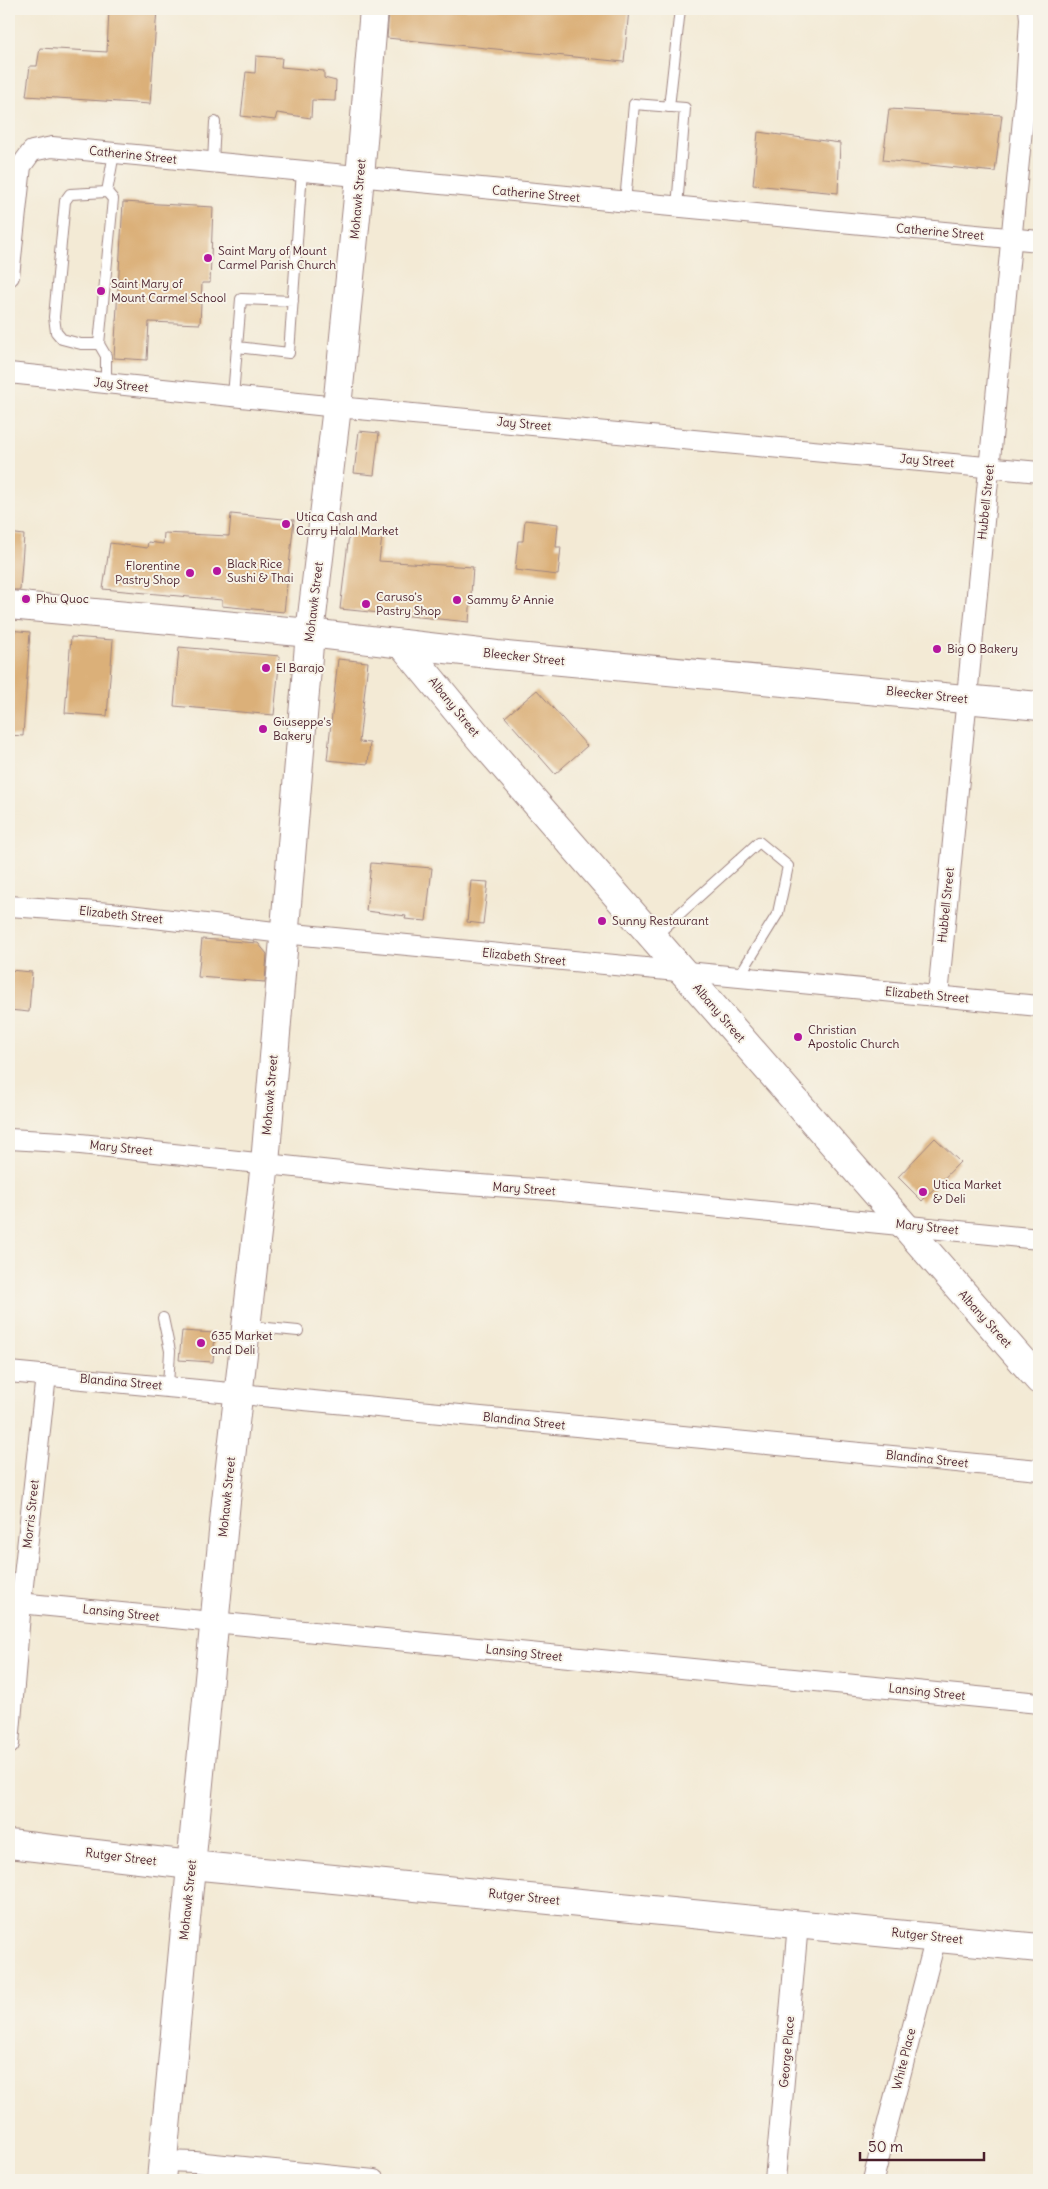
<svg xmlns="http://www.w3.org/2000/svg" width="1048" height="2189" viewBox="0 0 1048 2189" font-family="Delius,sans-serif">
  <rect width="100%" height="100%" fill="#f7f3e8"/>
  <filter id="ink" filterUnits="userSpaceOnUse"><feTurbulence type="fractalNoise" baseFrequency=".02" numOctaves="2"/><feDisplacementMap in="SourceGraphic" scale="10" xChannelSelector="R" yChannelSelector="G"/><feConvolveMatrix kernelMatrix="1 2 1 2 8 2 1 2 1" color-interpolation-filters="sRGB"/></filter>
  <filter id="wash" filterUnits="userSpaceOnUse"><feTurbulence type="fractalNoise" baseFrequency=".0096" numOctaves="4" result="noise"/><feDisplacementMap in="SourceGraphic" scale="20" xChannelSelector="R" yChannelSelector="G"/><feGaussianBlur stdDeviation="1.12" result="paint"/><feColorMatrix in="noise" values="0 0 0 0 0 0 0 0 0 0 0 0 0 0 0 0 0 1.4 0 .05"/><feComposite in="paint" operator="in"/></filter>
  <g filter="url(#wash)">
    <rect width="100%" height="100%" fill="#f3ead5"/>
    <g id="blocks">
      <!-- building -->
      <g fill="#dbb079">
        <polygon points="109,9 157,9 150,104 26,96 30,66 37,66 40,48 107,52"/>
        <polygon points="389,9 629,9 624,62 387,38"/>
        <polygon points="256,56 282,58 281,67 324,71 324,78 336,81 335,101 312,100 311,118 277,113 275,120 241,116 246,72 255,73"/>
        <polygon points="889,109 1002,115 995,172 883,160"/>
        <polygon points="758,132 840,143 838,193 753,185"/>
        <polygon points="123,202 213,207 210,283 202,283 200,324 149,322 147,360 114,358"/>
        <polygon points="359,431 379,433 374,475 354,473"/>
        <polygon points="231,514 294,520 284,612 222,606 222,600 103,589 110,543 147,548 148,542 163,544 164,533 229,536"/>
        <polygon points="525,520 558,524 556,547 561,547 558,575 515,570 518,541 523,541"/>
        <polygon points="9,533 24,535 20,590 9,590"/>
        <polygon points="349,534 382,537 379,561 473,567 469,622 340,609"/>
        <polygon points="9,630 30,632 23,736 9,735"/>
        <polygon points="71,637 113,640 107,716 65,713"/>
        <polygon points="179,647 280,656 274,715 174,706"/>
        <polygon points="338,659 368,662 359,742 370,743 368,764 327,760"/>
        <polygon points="537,690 587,746 555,774 505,717"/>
        <polygon points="371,863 432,868 426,921 405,919 406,916 366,911"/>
        <polygon points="471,881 488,882 483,924 467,922"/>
        <polygon points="202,939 258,943 267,954 265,982 198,977"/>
        <polygon points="9,970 32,972 29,1012 9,1010"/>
        <polygon points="935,1138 960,1162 922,1201 898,1177"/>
        <polygon points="182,1331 215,1333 213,1362 179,1360"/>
      </g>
    </g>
  </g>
  <g filter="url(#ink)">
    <use href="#blocks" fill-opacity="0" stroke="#9e8480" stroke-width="1"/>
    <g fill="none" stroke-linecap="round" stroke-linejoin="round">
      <!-- lane casing -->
      <g stroke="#9e8480" stroke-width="12">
        <g id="lane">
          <polyline points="669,107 680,9"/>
          <polyline points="213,162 215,122"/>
          <polyline points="625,202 634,104 685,108 677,207"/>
          <polyline points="293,301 241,299 237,347 289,353 302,171"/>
          <polyline points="99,344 81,344 62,339 56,332 54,317 65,201 70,194 107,192"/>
          <polyline points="106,383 106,356 99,344 113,199 107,192 114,153"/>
          <polyline points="233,396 237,347"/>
          <polyline points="654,937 759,842 788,866 778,913 738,978"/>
          <polyline points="163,1318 170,1351 168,1386"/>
          <polyline points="247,1326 298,1331"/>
        </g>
      </g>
      <!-- street casing -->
      <g stroke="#9e8480" stroke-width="22">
        <g id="street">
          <polyline points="9,276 21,166 32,151 52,147 1039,241"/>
          <polyline points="9,373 337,407 1039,472"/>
          <polyline points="9,906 111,913 283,933 1039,1006"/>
          <polyline points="938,996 1026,88 1030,19 1029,9"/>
          <polyline points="9,1139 62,1142 425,1181 551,1190 1039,1239"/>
          <polyline points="9,1372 1039,1470"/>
          <polyline points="9,1602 1039,1703"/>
          <polyline points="9,1744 21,1603 46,1375"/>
          <polyline points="163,2161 195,2162 374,2180"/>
          <polyline points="775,2180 798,1924"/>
          <polyline points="873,2180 936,1937"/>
        </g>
      </g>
      <!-- secondary casing -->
      <g stroke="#9e8480" stroke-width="30">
        <g id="secondary">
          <polyline points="9,605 310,633 497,655 1039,706"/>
          <polyline points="402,644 481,740 1039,1380"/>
          <polyline points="9,1844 191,1865 1039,1948"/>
          <polyline points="161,2180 226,1501 265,1163 310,633 337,407 360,177 374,9"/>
        </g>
      </g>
      <!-- lane -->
      <use href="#lane" stroke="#fff" stroke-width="10"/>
      <!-- street -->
      <use href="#street" stroke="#fff" stroke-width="20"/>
      <!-- secondary -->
      <use href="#secondary" stroke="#fff" stroke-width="28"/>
    </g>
  </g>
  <!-- markers -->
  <g fill="#b5179e" stroke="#f7f3e8" stroke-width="2">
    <circle cx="208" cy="258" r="5"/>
    <circle cx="101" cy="291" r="5"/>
    <circle cx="286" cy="524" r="5"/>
    <circle cx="217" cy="571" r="5"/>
    <circle cx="190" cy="573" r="5"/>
    <circle cx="26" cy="599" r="5"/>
    <circle cx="457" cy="600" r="5"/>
    <circle cx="366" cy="604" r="5"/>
    <circle cx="937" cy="649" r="5"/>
    <circle cx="266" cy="668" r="5"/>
    <circle cx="263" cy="729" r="5"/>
    <circle cx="602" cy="921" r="5"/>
    <circle cx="798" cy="1037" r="5"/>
    <circle cx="923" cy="1192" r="5"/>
    <circle cx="201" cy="1343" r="5"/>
  </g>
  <g text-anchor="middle" stroke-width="4" stroke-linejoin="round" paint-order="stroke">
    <!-- street labels -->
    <g font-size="12" fill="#4a1f2b" stroke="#f7f3e8">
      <text transform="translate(133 155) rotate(6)" y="4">Catherine Street</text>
      <text transform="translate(536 194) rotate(5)" y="4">Catherine Street</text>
      <text transform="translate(358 199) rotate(-85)" y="4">Mohawk Street</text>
      <text transform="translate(940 232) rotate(5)" y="4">Catherine Street</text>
      <text transform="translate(121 385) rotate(6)" y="4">Jay Street</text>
      <text transform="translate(524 424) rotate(5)" y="4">Jay Street</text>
      <text transform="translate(927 461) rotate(5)" y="4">Jay Street</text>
      <text transform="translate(986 502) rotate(-84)" y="4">Hubbell Street</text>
      <text transform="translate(314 602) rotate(-83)" y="4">Mohawk Street</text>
      <text transform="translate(524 657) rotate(6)" y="4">Bleecker Street</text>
      <text transform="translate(927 695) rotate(6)" y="4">Bleecker Street</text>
      <text transform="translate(454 707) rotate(51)" y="4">Albany Street</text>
      <text transform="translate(946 905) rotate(-84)" y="4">Hubbell Street</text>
      <text transform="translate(121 915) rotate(6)" y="4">Elizabeth Street</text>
      <text transform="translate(524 957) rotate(6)" y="4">Elizabeth Street</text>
      <text transform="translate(927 995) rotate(5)" y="4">Elizabeth Street</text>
      <text transform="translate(719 1013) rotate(49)" y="4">Albany Street</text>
      <text transform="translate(270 1095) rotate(-85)" y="4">Mohawk Street</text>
      <text transform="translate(121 1148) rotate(6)" y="4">Mary Street</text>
      <text transform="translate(524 1189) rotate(4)" y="4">Mary Street</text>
      <text transform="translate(927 1227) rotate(6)" y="4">Mary Street</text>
      <text transform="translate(985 1319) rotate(48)" y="4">Albany Street</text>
      <text transform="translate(121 1382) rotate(5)" y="4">Blandina Street</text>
      <text transform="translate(524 1421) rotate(6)" y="4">Blandina Street</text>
      <text transform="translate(927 1459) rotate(6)" y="4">Blandina Street</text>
      <text transform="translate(227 1497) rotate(-84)" y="4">Mohawk Street</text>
      <text transform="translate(31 1514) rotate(-84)" y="4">Morris Street</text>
      <text transform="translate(121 1613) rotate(6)" y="4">Lansing Street</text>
      <text transform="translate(524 1653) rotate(6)" y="4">Lansing Street</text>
      <text transform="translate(927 1692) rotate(6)" y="4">Lansing Street</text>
      <text transform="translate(121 1857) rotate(7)" y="4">Rutger Street</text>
      <text transform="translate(524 1897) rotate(6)" y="4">Rutger Street</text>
      <text transform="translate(188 1900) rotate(-84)" y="4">Mohawk Street</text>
      <text transform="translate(927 1936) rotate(6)" y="4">Rutger Street</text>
      <text transform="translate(787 2052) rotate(-85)" y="4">George Place</text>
      <text transform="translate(904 2059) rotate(-76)" y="4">White Place</text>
    </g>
    <!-- poi labels -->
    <g font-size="12" fill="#4a1f2b" stroke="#f7f3e8" text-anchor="start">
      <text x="218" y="255">Saint Mary of Mount<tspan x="218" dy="14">Carmel Parish Church</tspan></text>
      <text x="111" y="288">Saint Mary of<tspan x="111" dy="14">Mount Carmel School</tspan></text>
      <text x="296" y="521">Utica Cash and<tspan x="296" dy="14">Carry Halal Market</tspan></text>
      <text x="227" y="568">Black Rice<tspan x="227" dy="14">Sushi &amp; Thai</tspan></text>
      <text x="180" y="570" text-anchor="end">Florentine<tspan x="180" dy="14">Pastry Shop</tspan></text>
      <text x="376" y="601">Caruso's<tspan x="376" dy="14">Pastry Shop</tspan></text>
      <text x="36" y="603">Phu Quoc</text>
      <text x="467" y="604">Sammy &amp; Annie</text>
      <text x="947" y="653">Big O Bakery</text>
      <text x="276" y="672">El Barajo</text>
      <text x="273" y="726">Giuseppe's<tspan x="273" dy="14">Bakery</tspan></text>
      <text x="612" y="925">Sunny Restaurant</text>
      <text x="808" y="1034">Christian<tspan x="808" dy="14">Apostolic Church</tspan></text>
      <text x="933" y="1189">Utica Market<tspan x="933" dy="14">&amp; Deli</tspan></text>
      <text x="211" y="1340">635 Market<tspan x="211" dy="14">and Deli</tspan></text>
    </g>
  </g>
  <!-- margin -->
  <rect width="1048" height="2189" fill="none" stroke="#f7f3e8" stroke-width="30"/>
  <!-- scale -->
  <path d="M860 2152v8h124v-8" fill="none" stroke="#4a1f2b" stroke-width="2.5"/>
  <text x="868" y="2152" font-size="15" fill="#4a1f2b" stroke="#f7f3e8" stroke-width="4" paint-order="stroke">50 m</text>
</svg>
